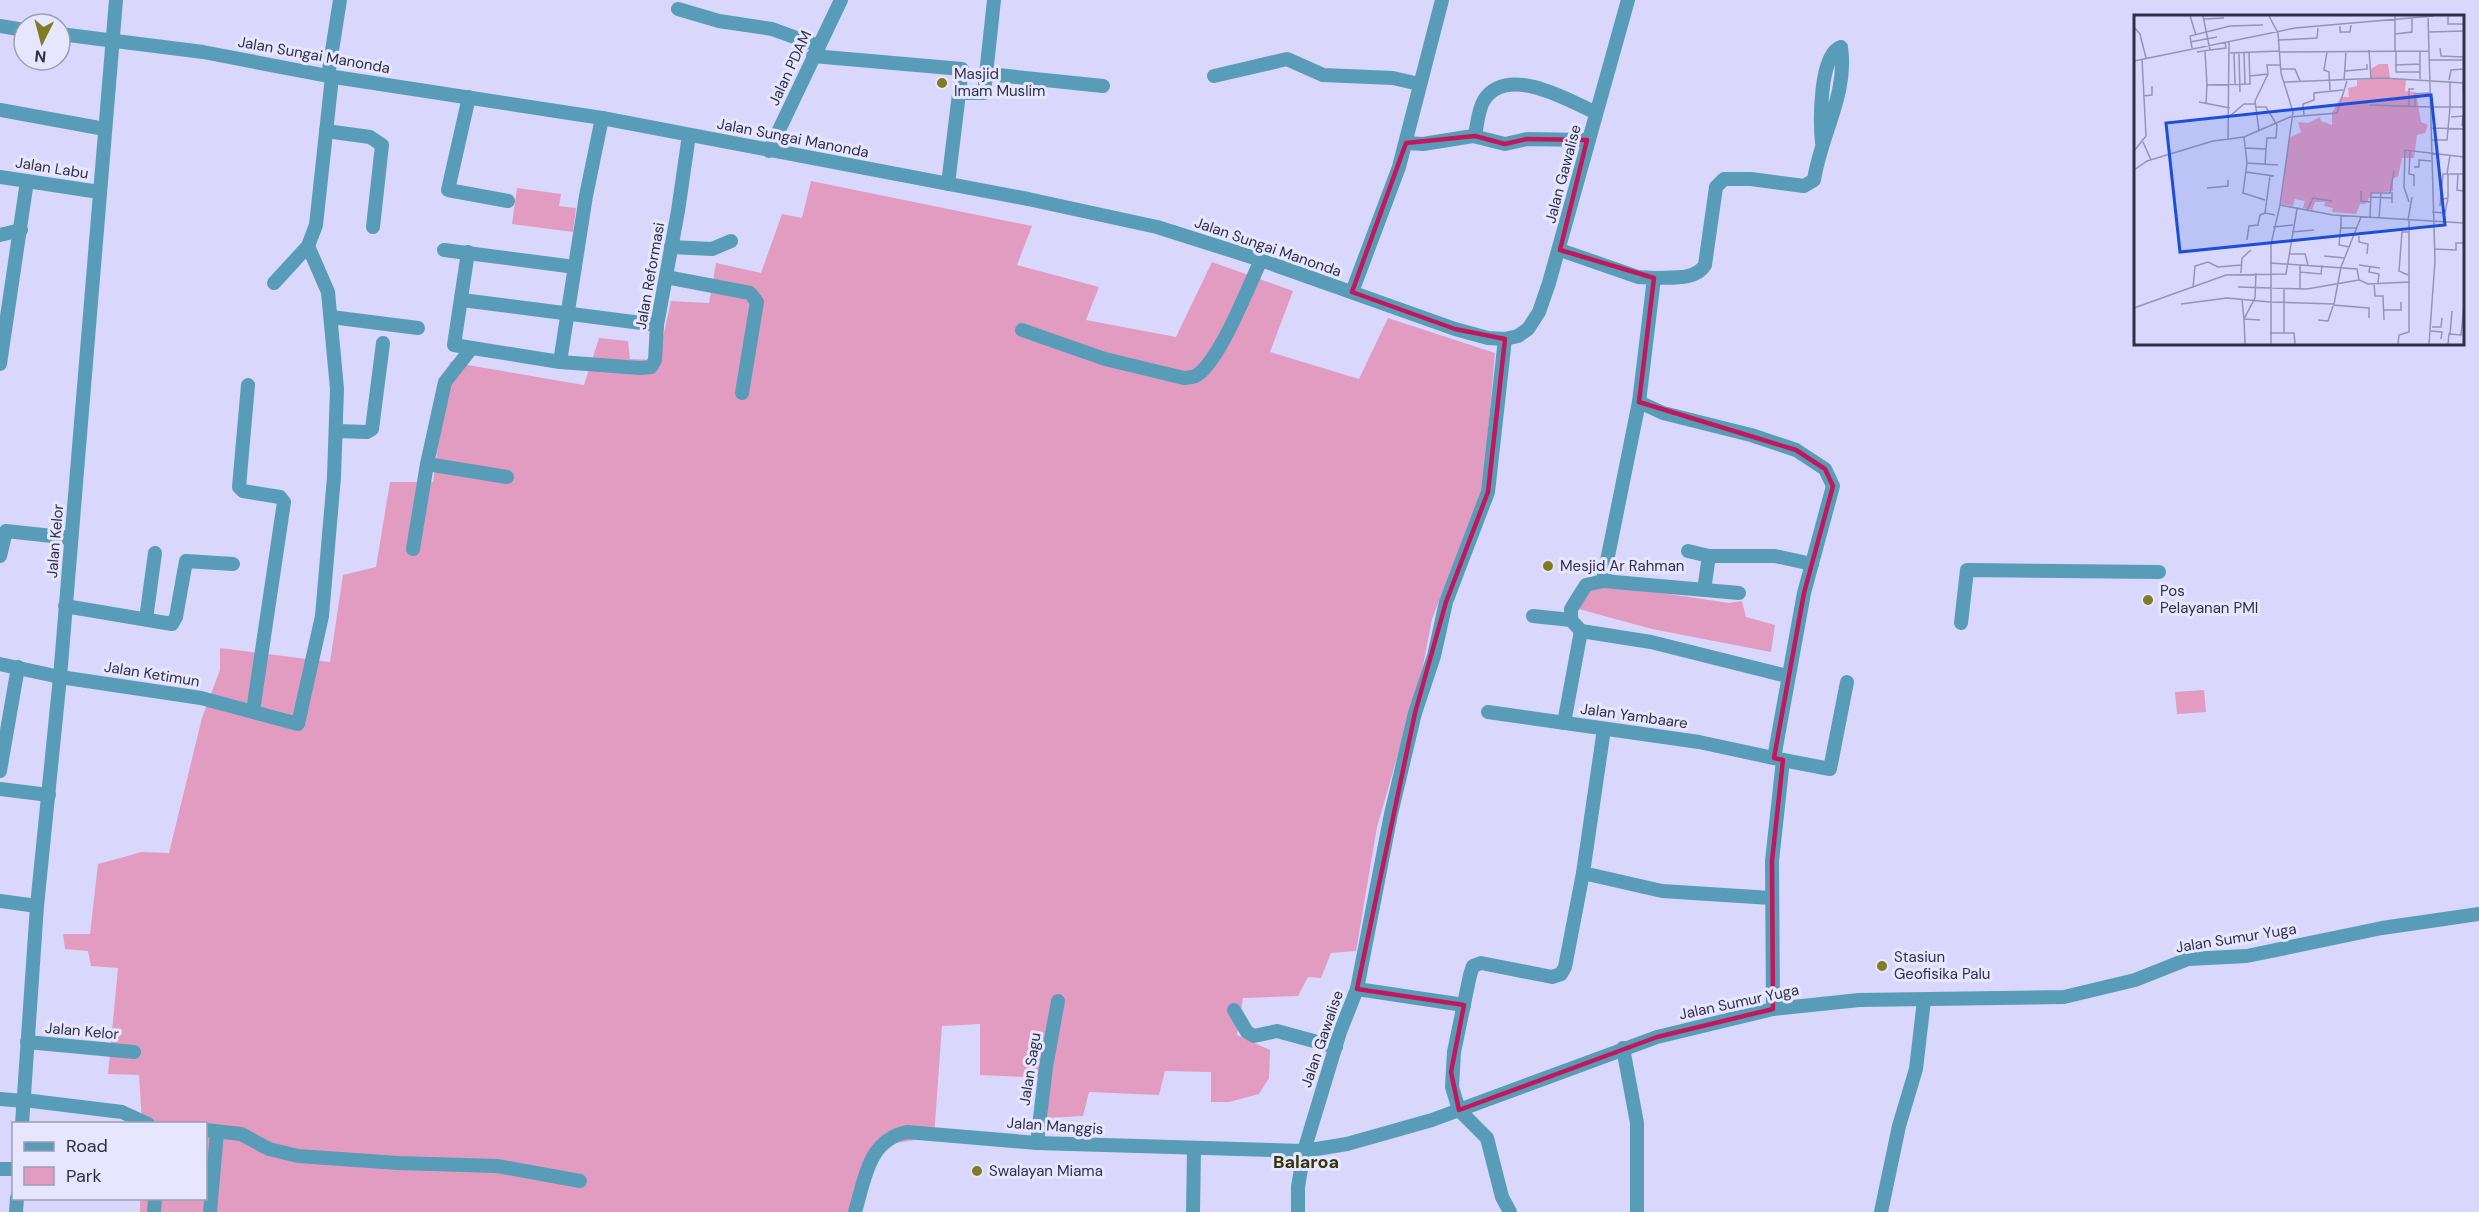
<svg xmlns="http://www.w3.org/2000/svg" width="2479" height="1212" viewBox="0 0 2479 1212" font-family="'DM Sans',sans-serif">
  <rect width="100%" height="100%" fill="#d9d7fc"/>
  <!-- green -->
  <g fill="#e39cc1">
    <polygon points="811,181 1032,226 1017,265 1099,287 1086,320 1176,337 1212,262 1293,291 1270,352 1359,379 1388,318 1495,353 1483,488 1432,619 1422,671 1377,827 1356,951 1331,953 1321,978 1308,977 1298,996 1243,998 1237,1035 1270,1050 1269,1078 1259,1094 1229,1102 1211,1102 1211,1072 1165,1071 1159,1095 1089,1092 1083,1116 1047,1118 1050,1078 980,1075 980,1024 942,1026 934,1137 896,1143 862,1169 850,1212 140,1212 140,1199 206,1198 206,1124 142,1123 139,1075 108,1074 118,968 91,966 88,951 65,949 63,934 90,934 98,864 142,852 169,853 202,718 220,670 220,648 330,662 343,575 376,567 390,482 433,482 450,362 584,385 599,338 628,341 630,359 658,360 671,301 709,303 716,263 761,273 782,214 802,218"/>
    <polygon points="517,188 561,194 559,206 576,208 573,232 512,224"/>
    <polygon points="1593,587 1656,592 1729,603 1742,601 1746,617 1775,625 1771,652 1652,629 1582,610 1579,609 1588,592"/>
    <polygon points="2204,690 2206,712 2177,714 2175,692"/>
  </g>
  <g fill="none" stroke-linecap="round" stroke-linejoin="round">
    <!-- minor -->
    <g stroke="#599cb8" stroke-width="14">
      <polyline points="678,9 719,21 772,29 819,46"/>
      <polyline points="0,26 24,30"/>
      <polyline points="60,34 203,52 328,76 602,118 1028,199 1157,227 1261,260 1455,329 1488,338 1505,339 1518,336 1528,329 1539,312 1549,283 1628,0"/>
      <polyline points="813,56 962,69 948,184"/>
      <polyline points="988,74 1103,86"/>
      <polyline points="328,76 340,0"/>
      <polyline points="1214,76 1287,59 1323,75 1393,78 1419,84"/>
      <polyline points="959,93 984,93 994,0"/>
      <polyline points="469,97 448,190 508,201"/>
      <polyline points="0,110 105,129"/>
      <polyline points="326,131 370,137 382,145 373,227"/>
      <path d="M1475 136C1477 125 1478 110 1484 100 1507 64 1569 100 1596 113"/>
      <polyline points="1406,143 1423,144 1473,136 1505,144 1527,139 1587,140"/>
      <polyline points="769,151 841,0"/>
      <polyline points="0,177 99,192"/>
      <polyline points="0,235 21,230"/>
      <polyline points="671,247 712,249 731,241"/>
      <polyline points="444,250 575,267"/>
      <polyline points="1560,250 1638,277 1654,278 1639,402 1603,581 1586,585 1571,609 1571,620 1581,631 1651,642 1787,676"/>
      <polyline points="468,252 454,345 560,362 640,368 651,367 655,360 657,325 678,211 689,135"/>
      <polyline points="666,277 750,293 757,302 742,393"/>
      <path d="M1654 278C1671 277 1695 281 1705 265L1716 187 1724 179H1751L1804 186 1814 180C1821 134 1848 94 1841 47 1819 54 1820 123 1822 143"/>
      <polyline points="274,283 308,246 316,225 332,77"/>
      <polyline points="1352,292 1399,167 1442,0"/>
      <polyline points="462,300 657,325"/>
      <polyline points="331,317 418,328"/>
      <path d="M1022 330 1105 359 1184 378C1192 377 1196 377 1201 372 1224 350 1247 290 1261 260"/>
      <polyline points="560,362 586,196 602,118"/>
      <polyline points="0,364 27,181"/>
      <polyline points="248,385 239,487 243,491 280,497 284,502 253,711"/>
      <polyline points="1639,402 1663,413 1751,435 1796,450 1825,469 1833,486 1804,593 1774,758"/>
      <polyline points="336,431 367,432 372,429 383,343"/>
      <polyline points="427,464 507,477"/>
      <polyline points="413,549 427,464 445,382 471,349"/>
      <polyline points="1688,551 1709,556 1775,556 1812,564"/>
      <polyline points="0,556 6,531 71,538"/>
      <polyline points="1603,581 1739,593"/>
      <polyline points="1704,590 1709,556"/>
      <polyline points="65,606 172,624 176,617 186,561 233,564"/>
      <polyline points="1533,616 1571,620"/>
      <polyline points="146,619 155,553"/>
      <polyline points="1961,623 1967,570 2159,572"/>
      <polyline points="0,664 60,677 201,698 298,724 322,616 334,477 337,389 328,292 308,246"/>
      <polyline points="1488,712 1699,742 1783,760 1772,861 1773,1009"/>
      <polyline points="1564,723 1581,631"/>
      <polyline points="1604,729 1583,873 1662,891 1771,898"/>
      <polyline points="1783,760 1830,769 1847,682"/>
      <polyline points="0,771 18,667"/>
      <polyline points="0,789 49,795"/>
      <polyline points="0,901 37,906"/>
      <polyline points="1357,989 1464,1005"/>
      <polyline points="1234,1010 1247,1032 1254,1036 1277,1031 1336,1047"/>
      <polyline points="27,1042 134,1052"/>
      <polyline points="1623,1048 1637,1123 1637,1212"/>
      <polyline points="0,1099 24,1101"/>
      <polyline points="24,1100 122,1112 148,1124"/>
      <polyline points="22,1124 37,906 60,677 116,0"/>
      <polyline points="206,1130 241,1134 269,1149 298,1156 398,1163 497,1166 580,1181"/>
      <polyline points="1037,1143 1046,1067 1058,1001"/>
      <polyline points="0,1169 14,1169"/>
      <polyline points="16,1212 17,1198"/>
      <polyline points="154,1212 155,1198"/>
      <polyline points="210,1212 217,1132"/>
      <path d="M855 1212C865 1179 868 1140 907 1132L1037 1143 1304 1151 1347 1144 1432 1120 1657 1037 1773 1009 1859 1000 2064 997 2135 980 2188 959 2247 956 2382 928 2479 914"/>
      <polyline points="1193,1212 1194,1149"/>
      <polyline points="1298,1212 1298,1187 1304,1151 1340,1032 1357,989 1391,814 1415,713 1434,656 1446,602 1488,492 1505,339"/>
      <polyline points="1510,1212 1502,1197 1487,1138 1459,1110 1452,1087 1454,1052 1470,975 1473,966 1481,963 1552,977 1561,974 1565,967 1583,873"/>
      <polyline points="1881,1212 1899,1126 1916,1069 1924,1000"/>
    </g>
  </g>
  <!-- marked area -->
  <path fill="none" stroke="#c2185b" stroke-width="4.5" stroke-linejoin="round" d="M1475 136 1505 144 1527 139 1587 140 1560 250 1654 278 1639 402 1796 450 1825 469 1833 486 1804 593 1774 758 1783 760 1772 861 1773 1009 1657 1037 1459 1110 1451 1072 1464 1005 1357 989 1415 713 1446 602 1488 492 1505 339 1455 329 1352 292 1406 143Z"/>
  <!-- markers -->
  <g fill="#7f7c23" stroke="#e7e6ff" stroke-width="2">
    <circle cx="942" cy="83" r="6"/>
    <circle cx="1548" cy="566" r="6"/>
    <circle cx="2148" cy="600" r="6"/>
    <circle cx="1882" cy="966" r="6"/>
    <circle cx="977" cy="1171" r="6"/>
  </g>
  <g text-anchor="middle" stroke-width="6" stroke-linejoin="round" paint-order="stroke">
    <!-- street labels -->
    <g font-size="15" fill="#312f47" stroke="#e7e6ff">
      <text transform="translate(314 55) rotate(10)" y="5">Jalan Sungai Manonda</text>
      <text transform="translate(790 68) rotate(-65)" y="5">Jalan PDAM</text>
      <text transform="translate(793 138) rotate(11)" y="5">Jalan Sungai Manonda</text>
      <text transform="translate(52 168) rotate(9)" y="5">Jalan Labu</text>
      <text transform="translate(1563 174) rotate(-75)" y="5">Jalan Gawalise</text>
      <text transform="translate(1268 247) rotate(19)" y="5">Jalan Sungai Manonda</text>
      <text transform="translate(650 276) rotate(-80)" y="5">Jalan Reformasi</text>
      <text transform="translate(55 541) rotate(-85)" y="5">Jalan Kelor</text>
      <text transform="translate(152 674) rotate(9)" y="5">Jalan Ketimun</text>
      <text transform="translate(1634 716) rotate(8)" y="5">Jalan Yambaare</text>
      <text transform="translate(2236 938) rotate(-9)" y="5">Jalan Sumur Yuga</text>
      <text transform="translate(1739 1002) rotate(-12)" y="5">Jalan Sumur Yuga</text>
      <text transform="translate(82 1031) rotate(5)" y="5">Jalan Kelor</text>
      <text transform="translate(1322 1039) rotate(-71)" y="5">Jalan Gawalise</text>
      <text transform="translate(1030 1069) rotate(-81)" y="5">Jalan Sagu</text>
      <text transform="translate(1055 1126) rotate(4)" y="5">Jalan Manggis</text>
    </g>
    <!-- poi labels -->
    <g font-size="15" fill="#312f47" stroke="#e7e6ff" text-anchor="start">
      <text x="954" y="79">Masjid<tspan x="954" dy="17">Imam Muslim</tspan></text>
      <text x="1560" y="571">Mesjid Ar Rahman</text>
      <text x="2160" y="596">Pos<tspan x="2160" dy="17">Pelayanan PMI</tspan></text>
      <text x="1894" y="962">Stasiun<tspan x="1894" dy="17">Geofisika Palu</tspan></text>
      <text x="989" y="1176">Swalayan Miama</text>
    </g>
    <!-- quarter labels -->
    <g font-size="18" font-weight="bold" fill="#37360b" stroke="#e7e6ff">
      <text x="1306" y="1168">Balaroa</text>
    </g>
  </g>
  <!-- overview -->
  <g transform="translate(2134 15)">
    <rect width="330" height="330" fill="#d9d7fc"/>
    <path d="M245 49H254L256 63 272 65 271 76 282 77 287 107 294 110 291 118 283 120 280 143H268L264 162 259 163V176L239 178 231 189H226L222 199 198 197 199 193 190 191 191 187H181L178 195 169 193 171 186 161 184 159 191 147 189 155 123 167 117 164 107 174 108 186 102 187 106 198 110V98L207 82H215L214 73 223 71V65L237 64V54Z" fill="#e39cc1"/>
    <path fill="none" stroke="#9694b4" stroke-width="1.5" d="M56 1 62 20M135 1 144 18 147 58 159 97 146 190M294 1 301 246 295 329M314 1V9H330M70 4 90 3M206 11V17H216L217 10M0 12 6 19 12 43M294 17 330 16M261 19 278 17V3M145 25 183 23 184 13M56 27 83 22M58 33 56 21 96 11 129 10M306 33 307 41 330 42M76 35 92 33 91 27M235 35 237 63M71 36 73 70 116 69 115 37M261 36V1M262 36V57H286M286 36V64M63 37 76 35 69 1M146 37 295 36M193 37 190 55 195 57 196 75M96 38 145 36M100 38 101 69M105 38 106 77M110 38 111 69M295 45H330M0 46 161 13 299 1M261 50 286 49M146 54H161L166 66M211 56 233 54V49M115 61 134 59 133 50H146M315 65 317 55 330 54M210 66 212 36M150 67 249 63 330 68M329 67 330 92M9 81 18 80V71M65 87 96 93M72 88 73 70M236 90 296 92M275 91V74H280M281 91V79L295 78M121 92H132L143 110 142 123H133L132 134M296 92H330M316 92V66M170 100 169 89 180 85V78L209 75M96 101 110 89H121M317 102 329 101 328 111M297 113 330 114M314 114 316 92M125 116 121 86 134 59M110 122 113 148 109 178 131 185M94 124 95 26M297 125H313L314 114M9 127 17 145M111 133 132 134 131 150M0 136 12 121 8 44M276 136 275 159 280 160V171M113 148 144 150M280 152H285V145L297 146M0 155 13 146 79 126 110 122 156 102 203 98 213 66M112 157 140 161M313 159 316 140M324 159 323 175 330 176M136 161 131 198 141 200M73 173 94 171V165M227 176V186L236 187M256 178 260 156M237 182 258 183M306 185 314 183V159M275 187 270 172 271 135 330 142M146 190 199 200 330 208M306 191 309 159H330M173 196 179 183 198 186M298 197 311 198 314 183M207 201V213H223M236 203 237 178H258V188M245 203 247 177M274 205 278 182M207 210 205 230 216 232M330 211V263M139 212 159 210M158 217 180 215M225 221V227L234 229 233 239M113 225 115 211 124 210 126 200 131 198M301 234 322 235V228H329M155 239H171L174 250M190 241 211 243M136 248 223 254 225 265 234 269 275 267M225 250 246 253M236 251 235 257 245 259 244 268M166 257 187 259 188 250M107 258 108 243 117 235M274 260 265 256 268 217H275M240 269 241 281H249L250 305M104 272 173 274 225 265M59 273 61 251 74 247 84 252 107 250M150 273V318M166 274V250M108 285 110 304 126 305M136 287 200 289 207 252 227 202M47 289 93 283 136 287M199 290 235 293V303M0 293 92 260 152 259 163 194M250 295H267V287M184 305 194 306 199 291M298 312H307L308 303M297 316 308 317 307 324M136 318H160L161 329M316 319 318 296M111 329 110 304 121 283 122 258M137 329V229L146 190M264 329 265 320 275 317V205M314 329 315 319 327 320 330 290"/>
    <path fill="#1d4ed8" fill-opacity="0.15" stroke="#1d4ed8" stroke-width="3" d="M297 80 311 210 46 237 32 108Z"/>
    <rect width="330" height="330" fill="none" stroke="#312f47" stroke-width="3"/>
  </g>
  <!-- legend -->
  <rect x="12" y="1122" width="195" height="78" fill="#e7e6ff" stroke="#9e9db5" stroke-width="1.5"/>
  <rect x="24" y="1142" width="30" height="9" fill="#599cb8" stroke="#9e9db5" stroke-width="1.5"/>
  <text x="66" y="1152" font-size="18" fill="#312f47">Road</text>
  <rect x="24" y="1167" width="30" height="18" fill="#e39cc1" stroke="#9e9db5" stroke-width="1.5"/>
  <text x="66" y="1182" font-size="18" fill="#312f47">Park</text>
  <!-- north arrow -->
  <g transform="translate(42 42) rotate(186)"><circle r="28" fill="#e7e6ff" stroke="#9e9db5" stroke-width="1.5"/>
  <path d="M0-4.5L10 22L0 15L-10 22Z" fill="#7f7c23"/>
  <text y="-9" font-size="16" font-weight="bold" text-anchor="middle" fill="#312f47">N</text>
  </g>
</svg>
